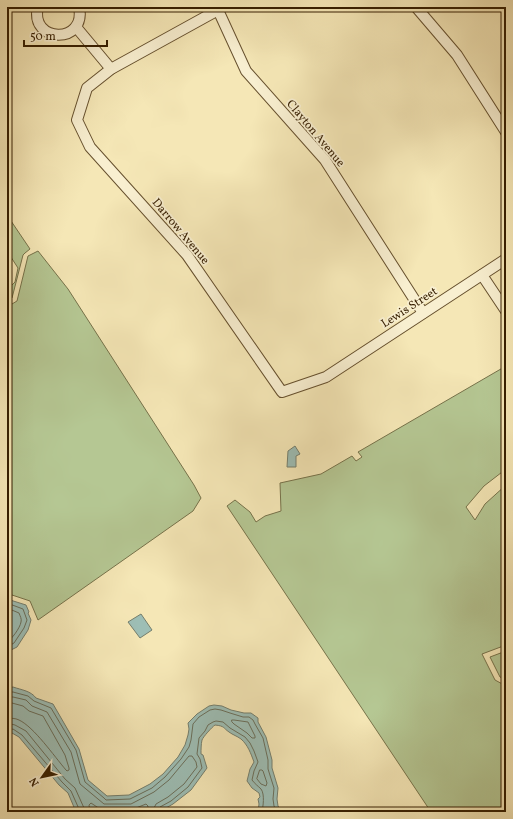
<svg xmlns="http://www.w3.org/2000/svg" width="513" height="819" viewBox="0 0 513 819" font-family="Vollkorn,serif">
  <rect width="100%" height="100%" fill="#f5e7b6"/>
  <filter id="stains"><feTurbulence type="fractalNoise" baseFrequency=".005" numOctaves="4"/><feColorMatrix values="0 0 0 0 .2 0 0 0 0 .09 0 0 0 0 .02 0 0 0 .5 -.17"/></filter>
  <radialGradient id="worn" r=".72"><stop offset=".6" stop-color="#630" stop-opacity="0"/><stop offset="1" stop-color="#630" stop-opacity=".3"/></radialGradient>
  <!-- green -->
  <g fill="#b5c793" stroke="#76724a">
    <polygon points="7,215 30,249 25,253 23,255 12,298 7,301 7,290 15,282 18,268 7,251"/>
    <polygon points="38,251 68,289 194,485 201,498 193,511 38,620 30,601 9,594 7,589 7,307 17,301 28,256"/>
    <polygon points="506,366 506,469 484,486 466,507 475,520 485,504 506,485 506,645 482,654 495,680 506,686 506,812 431,812 227,506 235,500 250,512 256,522 265,516 281,511 280,483 321,474 352,456 356,461 362,457 358,452"/>
    <polygon points="506,651 506,680 500,677 490,657"/>
  </g>
  <!-- water -->
  <g fill="#9dbeb5" stroke="#747e6d">
    <polygon points="295,446 300,454 296,456 296,467 287,467 288,451"/>
    <polygon points="7,599 26,605 29,612 28,613 31,620 28,630 17,647 7,652"/>
    <polygon points="141,614 152,630 140,638 128,622"/>
    <path d="M13 687C22 690 31 691 36 698L53 704 79 749 88 780 107 796 129 795 150 784 163 774 178 757 185 745 188 735 189 729 188 723 197 714 209 706 214 705 222 706 231 710 244 713H251L258 718V722L266 737 272 760V768L278 788 277 799 278 806 282 812H258L259 804 258 799 260 797 259 793 252 788 247 781 250 769 254 762C251 754 248 745 241 739 237 736 233 735 229 732 223 728 225 726 215 725 212 727 203 737 202 740 201 744 201 750 201 754L203 755 207 768 191 790 173 804 159 812H76L68 793 59 785 19 737 12 733 7 736V688Z"/>
  </g>
  <g fill="none" stroke-linecap="round" stroke-linejoin="round">
    <!-- shore -->
    <g stroke="#6a6e5a" stroke-width="1">
      <polyline points="7,603 23,609 27,620 24,628 14,643 7,647"/>
      <path d="M7 608 19 613C20 616 22 619 21 622 20 628 12 639 7 642"/>
      <polyline points="7,692 13,692 28,696 34,701 51,708 76,750 85,782 104,798 106,800 130,799 152,788 165,777 181,759 189,747 191,740 193,724 199,717 210,710 215,709 221,710 230,713 243,717 249,717 253,720 255,724 263,738 268,760 268,769 274,788 273,799 274,806 277,812"/>
      <polyline points="7,697 13,697 26,700 32,706 47,712 71,752 80,784 104,804 131,804 154,792 169,780 189,756 192,756 196,762 197,767 184,784 168,797 156,804 154,808 153,812"/>
      <path d="M7 703H12L23 706 29 711 43 716 65 755 69 768V770L67 771 66 770C54 756 34 727 19 720 15 718 11 718 7 719"/>
      <polygon points="232,720 234,720 248,722 255,736 255,738 252,738 247,733 234,724 232,722"/>
      <polyline points="7,726 11,724 15,725 26,731 65,779 75,788 84,808 84,812"/>
      <polyline points="7,731 13,729 22,735 62,782 71,791 79,809 79,812"/>
      <polygon points="260,770 262,770 263,771 267,783 266,786 261,784 257,779"/>
      <polyline points="90,812 89,805 91,803 100,809 106,811 131,810 146,804 148,806 147,812"/>
      <path d="M158 812 160 807 171 801 188 787 202 768 200 759 197 754 199 738 205 731 208 725 213 722 216 721 223 722 230 728 245 737 250 743 254 751 258 762 254 771 252 780C255 784 258 786 261 789 265 794 263 807 262 812"/>
    </g>
    <!-- street casing -->
    <g stroke="#66502e" stroke-width="12">
      <g id="street">
        <path d="M38 7C29 43 87 45 79 7"/>
        <polyline points="220,7 218,10 111,69 87,88 77,120 90,147 187,255 282,392 326,377 506,259"/>
        <polyline points="416,7 457,55 506,132"/>
        <polyline points="218,10 246,71 325,160 423,313"/>
        <polyline points="76,27 111,69"/>
        <polyline points="482,275 506,311"/>
      </g>
    </g>
    <!-- street -->
    <use href="#street" stroke="#f8efd0" stroke-width="10"/>
  </g>
  <g text-anchor="middle" stroke-width="3.5" stroke-linejoin="round" paint-order="stroke">
    <!-- street labels -->
    <g font-size="12" fill="#361e00" stroke="#f8efd0">
      <text transform="translate(316 133) rotate(50)" y="4">Clayton Avenue</text>
      <text transform="translate(181 231) rotate(50)" y="4">Darrow Avenue</text>
      <text transform="translate(409 307) rotate(-33)" y="4">Lewis Street</text>
    </g>
  </g>
  <!-- margin -->
  <rect width="513" height="819" fill="none" stroke="#f5e7b6" stroke-width="24"/>
  <rect x="8" y="8" width="497" height="803" fill="none" stroke="#361e00" stroke-width="2"/>
  <rect x="12" y="12" width="489" height="795" fill="none" stroke="#361e00"/>
  <!-- north arrow -->
  <g transform="translate(42 777) rotate(237)" stroke="#f8efd0" stroke-width="3" paint-order="stroke">
  <path d="M0-3L7 15L0 10L-7 15Z" fill="#361e00"/>
  <text y="-6" font-size="11" font-weight="bold" text-anchor="middle" fill="#361e00">N</text>
  </g>
  <!-- scale -->
  <path d="M24 40v6h83v-6" fill="none" stroke="#361e00" stroke-width="2"/>
  <text x="30" y="40" font-size="12" fill="#361e00" stroke="#f8efd0" stroke-width="3" paint-order="stroke">50 m</text>
  <rect width="100%" height="100%" filter="url(#stains)"/>
  <rect width="100%" height="100%" fill="url(#worn)"/>
</svg>
